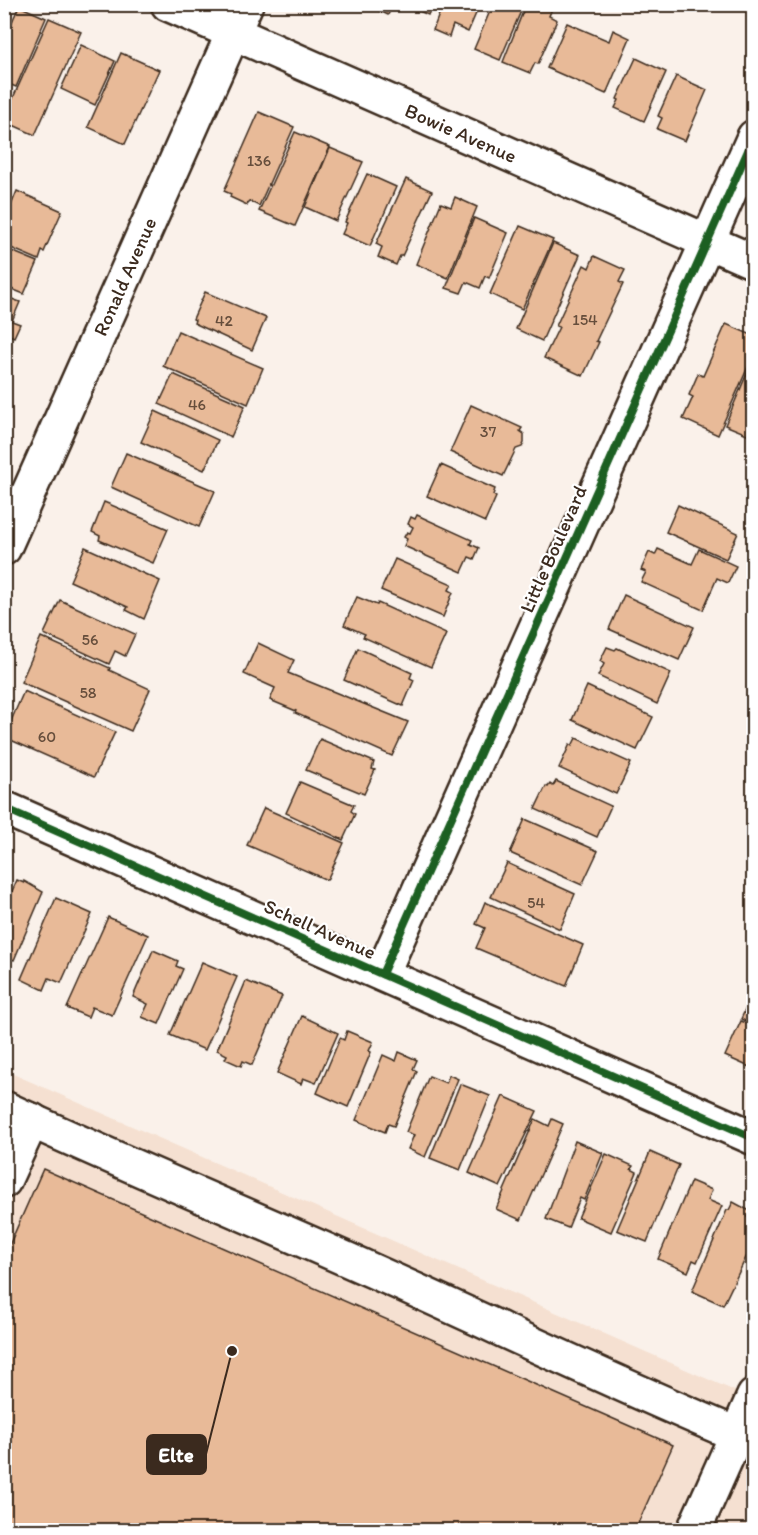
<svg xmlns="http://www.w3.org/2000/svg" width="758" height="1535" viewBox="0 0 758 1535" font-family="Itim,sans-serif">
  <rect width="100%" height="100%" fill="#faf1ea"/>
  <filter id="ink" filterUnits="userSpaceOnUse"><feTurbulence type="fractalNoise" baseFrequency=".0167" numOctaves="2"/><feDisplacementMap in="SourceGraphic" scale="12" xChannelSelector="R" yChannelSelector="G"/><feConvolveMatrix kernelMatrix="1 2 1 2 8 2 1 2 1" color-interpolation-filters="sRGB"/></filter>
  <g filter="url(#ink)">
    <!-- built -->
    <polygon fill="#f5e0d1" points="4,1070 753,1399 753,1530 5,1530"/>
    <!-- building -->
    <g fill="#e8ba98" stroke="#3b2a1e" stroke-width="1.5">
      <polygon points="365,4 393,4 388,15"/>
      <polygon points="404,4 432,4 428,15"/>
      <polygon points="443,4 480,4 468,32 453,25 449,37 433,30"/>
      <polygon points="493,4 524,4 500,60 474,49"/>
      <polygon points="526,4 554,4 549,16 557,20 538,64 535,63 530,73 503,62"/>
      <polygon points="19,6 46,18 16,87 4,82 4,40"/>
      <polygon points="49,18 81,32 35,135 4,121 4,118"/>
      <polygon points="567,23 609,41 613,30 630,38 606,94 547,68"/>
      <polygon points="81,45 115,61 95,105 61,89"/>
      <polygon points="121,53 159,70 125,144 88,127"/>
      <polygon points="636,58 666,72 644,121 615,108 619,100 617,99"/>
      <polygon points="676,76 707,90 685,141 657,129 662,118 658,116"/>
      <polygon points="259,112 294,127 259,206 249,201 247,205 230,197 231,194 224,191"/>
      <polygon points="295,132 330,147 295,226 259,211"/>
      <polygon points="330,148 363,162 336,221 305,207"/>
      <polygon points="367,174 396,187 370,246 342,234 347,223 345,222"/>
      <polygon points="406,179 432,191 402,256 400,256 396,265 378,257 382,247 376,244"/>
      <polygon points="17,191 62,211 44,252 42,251 39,260 4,245 4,205 10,208"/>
      <polygon points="455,197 477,207 448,278 416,264 441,203 451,207"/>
      <polygon points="474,218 508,233 489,278 485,276 480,288 466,282 461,293 446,288"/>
      <polygon points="520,226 553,240 522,309 490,294"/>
      <polygon points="553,243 580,255 542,341 516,329"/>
      <polygon points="4,248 38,262 24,294 4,286"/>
      <polygon points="594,256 625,270 619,282 623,284 596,341 599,342 583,376 544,358 559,327 556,326 584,265 589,268"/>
      <polygon points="205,292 266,318 252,350 194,323 195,320 193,319"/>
      <polygon points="4,296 20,302 12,321 20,324 14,337 4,333"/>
      <polygon points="726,324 754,336 754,353 718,435 683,419 693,397 689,395 698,374 703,376"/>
      <polygon points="178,331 263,368 248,404 163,366"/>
      <polygon points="754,357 754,437 725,425"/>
      <polygon points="173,374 245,406 231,437 159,404"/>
      <polygon points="471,405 522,428 520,431 524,434 524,443 522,447 516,449 503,476 450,452"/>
      <polygon points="155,411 218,440 204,470 141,442"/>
      <polygon points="126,453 215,491 199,527 111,487"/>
      <polygon points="441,465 495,489 493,495 496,497 485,522 427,496"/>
      <polygon points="104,502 168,529 153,563 99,540 100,536 92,532"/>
      <polygon points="678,505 738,533 726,559 666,532"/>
      <polygon points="417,515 472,540 470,544 479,548 474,559 469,557 462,572 404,546 407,539 404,537 407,532 410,533 413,527 408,524 411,517 415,519"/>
      <polygon points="85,547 160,581 144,619 126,610 128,607 70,581"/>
      <polygon points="658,549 692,564 699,549 736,566 728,583 717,578 703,610 641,582 646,572 641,570 649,552 655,555"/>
      <polygon points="395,559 452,584 449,590 453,592 443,617 381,590"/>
      <polygon points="624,595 694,627 679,660 609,629"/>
      <polygon points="357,597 377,605 378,603 446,634 431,667 363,637 365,634 344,625"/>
      <polygon points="60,600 135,634 125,656 115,651 109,664 44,634"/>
      <polygon points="41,637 110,668 109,670 150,689 131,731 21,682"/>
      <polygon points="258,643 294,660 288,673 408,722 392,756 295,713 296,711 270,700 275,688 244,674"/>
      <polygon points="607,647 615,650 617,648 671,673 657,704 598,676 604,664 600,661"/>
      <polygon points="358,648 412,673 410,678 414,680 403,706 344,680"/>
      <polygon points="587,686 653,717 637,750 572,720"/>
      <polygon points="24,691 115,732 94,777 4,737"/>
      <polygon points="576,738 631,763 616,794 559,768 570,744 572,746"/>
      <polygon points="320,739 374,762 372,769 375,770 364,794 306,770"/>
      <polygon points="556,781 611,806 597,837 535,809 546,786 548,787 550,784 553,786"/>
      <polygon points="300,782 354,805 351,811 355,814 343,840 286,813"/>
      <polygon points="264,808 344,843 327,880 247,845"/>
      <polygon points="525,819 598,851 582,885 510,853"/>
      <polygon points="507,863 575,894 560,929 491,897"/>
      <polygon points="17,880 24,883 24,881 43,892 14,960 4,956 4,909"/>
      <polygon points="56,898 92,914 61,983 49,978 44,990 21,979"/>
      <polygon points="485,902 583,945 566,986 476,948 485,928 476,924"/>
      <polygon points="108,917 148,935 112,1015 92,1007 88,1017 67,1008"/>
      <polygon points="153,950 178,961 176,966 183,969 159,1024 142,1017 148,1004 133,997"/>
      <polygon points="202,962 237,977 205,1050 170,1035"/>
      <polygon points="246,981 282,996 252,1065 243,1061 241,1066 225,1059 227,1055 217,1050"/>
      <polygon points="754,991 754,1025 741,1019"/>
      <polygon points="302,1016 338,1033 316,1083 303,1078 301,1084 277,1073"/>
      <polygon points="741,1021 754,1026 754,1069 725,1056"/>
      <polygon points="347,1031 373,1042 369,1051 371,1052 348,1107 317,1093 340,1038 344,1040"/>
      <polygon points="399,1052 417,1060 413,1069 417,1071 394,1126 388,1124 385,1132 356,1120 383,1055 396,1061"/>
      <polygon points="449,1075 458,1079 425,1157 408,1149 414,1135 406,1132 429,1076 446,1083"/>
      <polygon points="460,1084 490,1096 460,1170 430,1158"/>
      <polygon points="503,1096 537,1111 500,1187 469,1173"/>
      <polygon points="535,1119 549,1126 552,1119 563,1124 521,1220 496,1209"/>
      <polygon points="575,1141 603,1153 584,1200 580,1198 568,1228 546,1219"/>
      <polygon points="650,1152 679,1165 647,1242 617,1230"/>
      <polygon points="606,1154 633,1166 631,1169 637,1172 611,1232 578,1218"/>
      <polygon points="43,1169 673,1445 635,1530 10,1530 4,1528 4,1257"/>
      <polygon points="691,1181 712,1190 708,1200 722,1206 697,1262 693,1260 688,1272 658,1259"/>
      <polygon points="733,1202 750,1211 747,1217 754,1221 754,1241 723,1305 692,1291 727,1210 729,1210"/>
    </g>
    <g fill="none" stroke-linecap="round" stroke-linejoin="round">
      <!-- minor casing -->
      <g stroke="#3b2a1e" stroke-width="38">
        <g id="minor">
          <path id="s1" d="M168 4 754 262"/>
          <path id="s2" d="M4 548 246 4"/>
          <polyline points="4,808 754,1138"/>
          <polyline points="382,974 754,137"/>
          <path d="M4 1108C126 1165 250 1216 373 1271 494 1325 614 1383 736 1434"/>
          <polyline points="4,1181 32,1120"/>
          <polyline points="694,1530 754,1396"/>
        </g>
      </g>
      <!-- minor -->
      <use href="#minor" stroke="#fff" stroke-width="33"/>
      <!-- cycleway casing -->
      <g stroke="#fff" stroke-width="11">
        <g id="cycleway">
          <polyline points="4,808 754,1138"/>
          <polyline points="382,974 754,137"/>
        </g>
      </g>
      <!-- cycleway -->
      <use href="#cycleway" stroke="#1b5e20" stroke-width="8"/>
    </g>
  </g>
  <g text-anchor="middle" stroke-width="4.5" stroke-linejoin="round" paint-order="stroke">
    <!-- number labels -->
    <g font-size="16" fill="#664e3c">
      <text x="259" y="166">136</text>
      <text x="585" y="325">154</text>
      <text x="224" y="326">42</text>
      <text x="197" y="410">46</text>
      <text x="488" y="437">37</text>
      <text x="90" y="645">56</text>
      <text x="88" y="698">58</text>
      <text x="47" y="742">60</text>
      <text x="536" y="908">54</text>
    </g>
    <!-- street labels -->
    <g font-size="20" fill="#3b2a1e" stroke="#fff">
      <text dy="7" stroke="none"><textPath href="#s1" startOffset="320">Bowie Avenue</textPath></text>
      <text dy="7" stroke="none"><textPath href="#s2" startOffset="297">Ronald Avenue</textPath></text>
      <text transform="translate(553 549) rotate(-66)" y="7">Little Boulevard</text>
      <text transform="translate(320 929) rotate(24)" y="7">Schell Avenue</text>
    </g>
  </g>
  <!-- callouts -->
  <path fill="none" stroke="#3b2a1e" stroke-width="2" d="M232 1351L206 1454"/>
  <circle fill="#3b2a1e" stroke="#fff" stroke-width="2" cx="232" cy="1351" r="6"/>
  <rect fill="#3b2a1e" stroke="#3b2a1e" stroke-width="2" x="147" y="1435" width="59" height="39" rx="6"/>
  <g font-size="21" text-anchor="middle" font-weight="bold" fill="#fff">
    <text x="176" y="1462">Elte</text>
  </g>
  <!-- margin -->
  <rect width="758" height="1535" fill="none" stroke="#fff" stroke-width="24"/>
  <rect x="12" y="12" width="734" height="1511" fill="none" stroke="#3b2a1e" stroke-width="2" filter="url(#ink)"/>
</svg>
